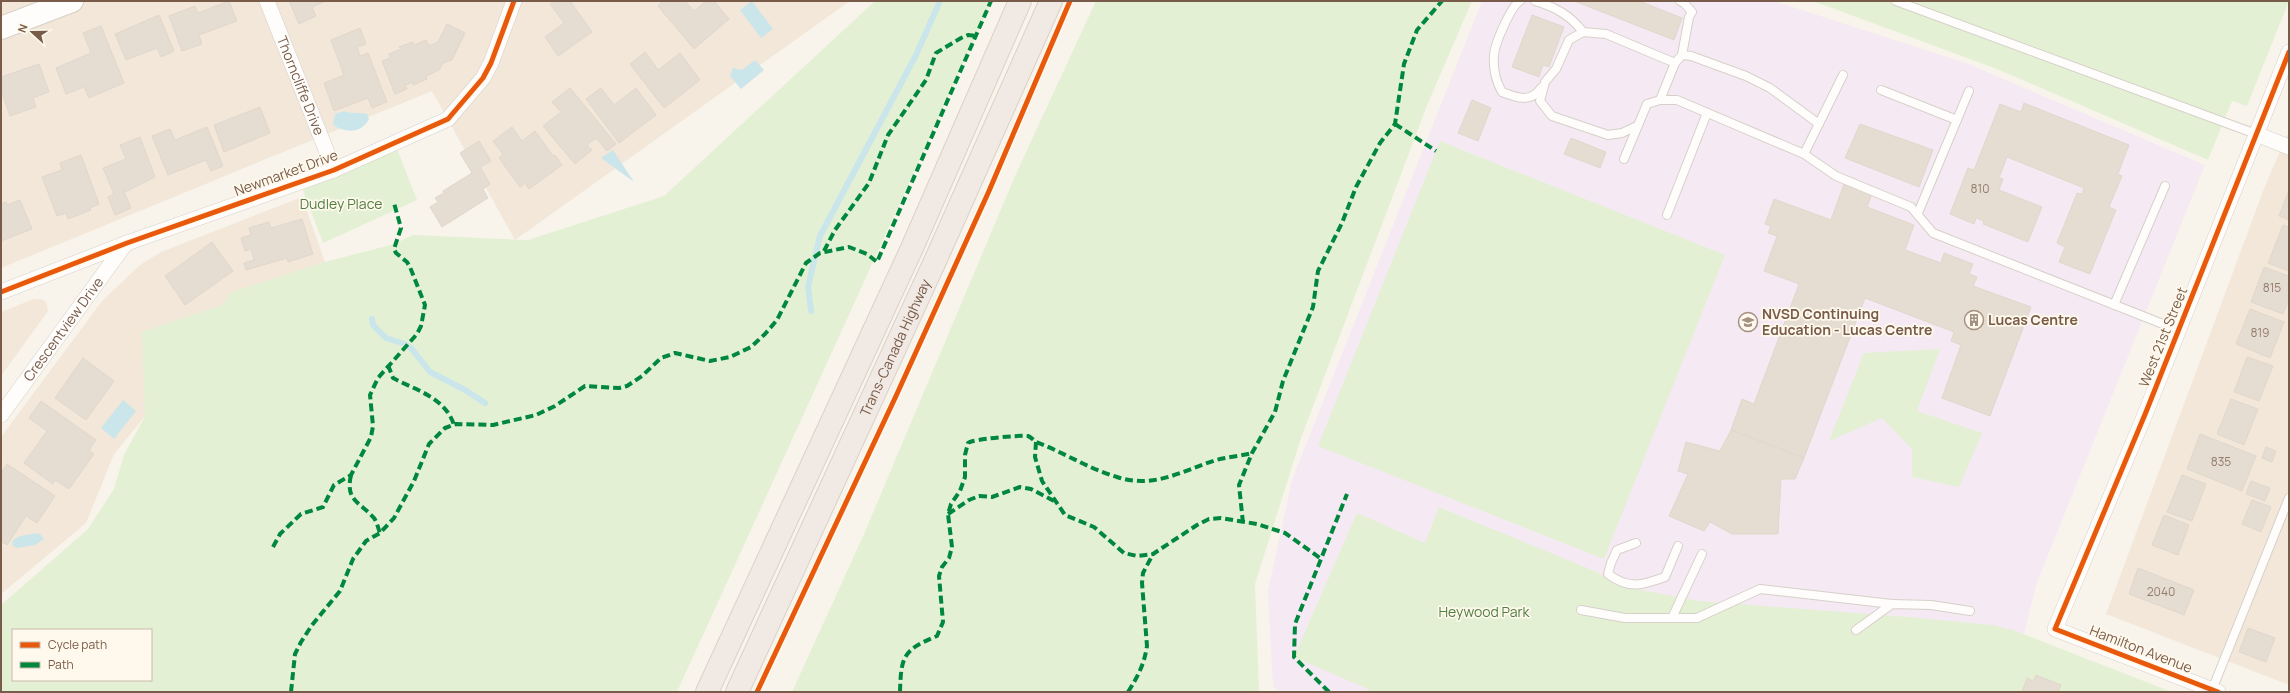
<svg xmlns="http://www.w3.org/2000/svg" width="2290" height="693" viewBox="0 0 2290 693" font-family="Manrope,sans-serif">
  <rect width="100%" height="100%" fill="#f8f4eb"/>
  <!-- residential -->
  <g fill="#f2e7d8">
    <polygon points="1,1 850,1 515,240 432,91 1,268"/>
    <polygon points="2289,131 2289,685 2106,614 2265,186"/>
    <polygon points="302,197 325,262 232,292 222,305 143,332 145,416 114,454 86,523 1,594 1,437 102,301 140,265 161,252"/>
    <polygon points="34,299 41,299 46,302 48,311 1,376 1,312"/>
  </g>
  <!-- education -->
  <polygon fill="#f5eaf3" points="1482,1 1774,1 1966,63 2205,165 2036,585 2010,692 1280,692 1273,687 1268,591 1292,480"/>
  <!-- green -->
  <g fill="#e3f0d4" fill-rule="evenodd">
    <path d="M875 1H992L677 692H1V605L88 529 114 489 124 455 145 416 142 332 222 305 232 292 325 262 394 244 413 235 528 240 664 196ZM13 630H151V680H13Z"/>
    <polygon points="1096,1 1472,1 1428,103 1301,438 1255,584 1259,692 792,692 864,534 1015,176"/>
    <polygon points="1813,1 2289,1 2247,106 2232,101 2208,160 1997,69"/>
    <polygon points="1440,141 1725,255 1604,559 1318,446"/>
    <polygon points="397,149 417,200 323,243 303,190"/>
    <polygon points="1940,349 1917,411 1982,433 1959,487 1912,477 1912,449 1882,418 1829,441 1864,353"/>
    <polygon points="1439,507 1597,572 1615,585 1699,601 1908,617 1992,625 2013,630 2172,692 1367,692 1368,689 1294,657 1357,513 1425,543"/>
  </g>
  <!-- water -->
  <g fill="#cbe6ea">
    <polygon points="752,1 773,29 761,38 740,10"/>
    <polygon points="755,60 764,70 741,89 730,76 733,68 742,70"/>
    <path d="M344 111C352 114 359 112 367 114L369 119C361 134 346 133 333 125L335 114Z"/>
    <polygon points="613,150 634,182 601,158"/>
    <polygon points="123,400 136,411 114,439 101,428"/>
    <polygon points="39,533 44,539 35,545 17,548 12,545 13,540 20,536"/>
  </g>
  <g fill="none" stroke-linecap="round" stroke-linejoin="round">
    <!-- stream -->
    <g stroke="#cbe6ea" stroke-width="6">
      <polyline points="811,311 808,287 820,236 916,55 940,1"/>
      <polyline points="372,319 373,325 386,338 405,344 412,349 430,372 465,390 485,403"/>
    </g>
  </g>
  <!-- building -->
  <g fill="#e5dcd2" stroke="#e1d7cc">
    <polygon points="229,1 237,21 199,35 202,44 182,51 169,16 195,6 198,13"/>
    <polygon points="289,1 326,1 312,7 316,16 299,24"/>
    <polygon points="554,1 570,1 592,32 558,56 545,37 564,23 550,4"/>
    <polygon points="663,1 685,1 694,11 706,1 714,1 729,19 694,49 658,6"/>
    <polygon points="1574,1 1639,1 1682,18 1674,40"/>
    <polygon points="159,15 174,51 161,57 157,48 126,60 115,34"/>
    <polygon points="1532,15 1564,27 1549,67 1543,65 1539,77 1512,67"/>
    <polygon points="447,24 465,33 452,60 443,63 439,70 426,76 427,79 413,85 413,82 405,85 407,89 395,94 382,61 390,58 389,54 401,49 399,47 413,42 414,45 426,40 429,46 438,42"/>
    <polygon points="101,26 124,83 89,98 84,87 66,94 56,68 91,53 83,33"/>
    <polygon points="360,28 366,44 357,47 360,56 368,53 387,102 372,108 368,98 334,111 324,83 344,75 331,40"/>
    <polygon points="645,52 658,70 680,53 700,80 664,108 630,64"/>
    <polygon points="39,64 49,92 33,98 36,107 10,116 1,90 1,77"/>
    <polygon points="570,88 616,144 607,151 596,138 587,145 592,150 575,164 543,126 561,112 552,102"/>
    <polygon points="601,88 614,105 636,88 656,115 619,143 586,99"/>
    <polygon points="1472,100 1491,108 1478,141 1458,133"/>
    <polygon points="2024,103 2129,145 2118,174 2122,176 2109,207 2116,210 2090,274 2059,262 2065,247 2057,243 2077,193 2082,194 2084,188 2007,157 1999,178 2003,179 1999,190 2042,207 2028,242 1983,224 1984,221 1976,218 1974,224 1950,214 1968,168 1974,170 2000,104 2021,112"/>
    <polygon points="260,107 270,133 224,152 214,125"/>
    <polygon points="1860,124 1933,150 1919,187 1845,158"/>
    <polygon points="207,127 223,166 211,171 206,160 168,175 152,136 170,129 175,140"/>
    <polygon points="512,127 522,141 535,131 553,156 555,155 562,165 529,189 525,183 520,187 499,158 503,154 493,141"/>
    <polygon points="140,137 155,177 125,192 123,189 131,208 115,215 108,197 114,194 103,168 126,159 120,145"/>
    <polygon points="1571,138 1606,152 1600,168 1564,154"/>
    <polygon points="479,141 491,161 480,167 490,184 483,189 488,198 442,227 430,207 438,202 435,198 444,193 443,191 472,173 460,153"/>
    <polygon points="81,155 99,204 90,208 91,210 68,219 66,213 57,216 42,177 62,170 60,163"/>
    <polygon points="1844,184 1872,194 1867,207 1914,225 1905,250 1941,263 1944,253 1973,264 1969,274 1977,277 1973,286 2031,307 1990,416 1942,398 1961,345 1951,341 1954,332 1865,298 1804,458 1731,430 1742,399 1754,404 1799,284 1764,271 1777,236 1768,233 1771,226 1765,224 1774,199 1831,220"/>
    <polygon points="2289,190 2289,220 2279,216"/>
    <polygon points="20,200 32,229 1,241 1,204 6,202 7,205"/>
    <polygon points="302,219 313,254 288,262 287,258 246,270 244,263 254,260 251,249 245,251 241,238 251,235 249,228 269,222 271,228"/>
    <polygon points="2283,225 2289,227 2289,271 2268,263"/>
    <polygon points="212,242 233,271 185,305 165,276"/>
    <polygon points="2264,267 2289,276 2289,299 2283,314 2251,302"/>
    <polygon points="2250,309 2284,322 2270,358 2236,344"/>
    <polygon points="2247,357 2273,366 2259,401 2234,392"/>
    <polygon points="83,358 114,381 86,420 55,398"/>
    <polygon points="2231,399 2258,409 2244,445 2217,434"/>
    <polygon points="41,401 96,440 89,450 94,454 69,489 55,480 53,484 24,463 47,431 29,418"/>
    <polygon points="1731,430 1804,458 1795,479 1781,479 1778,534 1732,534 1710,522 1704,531 1669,516 1688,474 1678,471 1686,442 1720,451"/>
    <polygon points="2200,434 2256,456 2242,491 2187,469"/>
    <polygon points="2266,447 2276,451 2272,462 2262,458"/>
    <polygon points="7,464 55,496 37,523 26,516 7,545 1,541 1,473"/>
    <polygon points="2182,475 2206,484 2192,521 2167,512"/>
    <polygon points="2251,481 2270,488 2265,501 2246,494"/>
    <polygon points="2252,500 2271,507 2261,532 2242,524"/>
    <polygon points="2164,515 2189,525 2178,555 2152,545"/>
    <polygon points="2138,568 2194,590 2184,615 2129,594"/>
    <polygon points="2248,628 2275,638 2266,662 2239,652"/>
    <polygon points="2036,675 2061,685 2058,692 2022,692 2027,678 2033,681"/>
  </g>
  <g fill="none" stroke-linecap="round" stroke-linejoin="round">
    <!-- lane casing -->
    <g stroke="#d6d0c8" stroke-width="10">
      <g id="lane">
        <path d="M1520 1C1511 6 1494 45 1494 56 1493 68 1496 82 1502 92 1517 98 1531 103 1541 88"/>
        <path d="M1535 1C1555 7 1570 15 1583 32"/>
        <polyline points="1680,1 1684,3 1692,12 1689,17 1682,55"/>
        <polyline points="1896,1 2256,134"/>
        <polyline points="1881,90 1957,120"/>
        <polyline points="1660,100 1675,63 1682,55 1691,56 1746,76 1770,88 1819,124"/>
        <polyline points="1637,126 1622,133 1608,135 1552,116 1540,101 1545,82 1556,69 1569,40 1583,32 1606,34 1675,63"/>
        <polyline points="1804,154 1843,75"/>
        <polyline points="1624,159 1647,104 1660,100 1677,100 1804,154 1836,176 1911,207 1933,233 2178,330"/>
        <polyline points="1918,213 1969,91"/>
        <polyline points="1667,215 1707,113"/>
        <polyline points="2114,305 2165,186"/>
        <path d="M1636 543 1617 550 1611 563 1608 574C1629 590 1643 585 1665 577L1678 546"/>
        <polyline points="1581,610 1625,618 1697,618 1760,589 1892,604"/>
        <polyline points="1672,618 1702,554"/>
        <polyline points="1856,630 1892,604 1931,605 1970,611"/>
        <polyline points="2212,690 2289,498"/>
      </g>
    </g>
    <!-- street casing -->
    <g stroke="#d6d0c8" stroke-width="16">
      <g id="street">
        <path id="s1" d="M267 1 334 170"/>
        <polyline points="2256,134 2289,147"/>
        <polyline points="1,292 127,243 334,170 448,119 483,78 491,63 514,1"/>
        <path id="s2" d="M1 415 126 243"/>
        <polyline points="2218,692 2055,629 2146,412 2289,52"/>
      </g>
    </g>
    <!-- secondary casing -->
    <g stroke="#d7d0c7" stroke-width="24">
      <polyline id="secondary" points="1,28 72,1"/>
    </g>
    <!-- highway casing -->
    <g stroke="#dad1c9" stroke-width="24">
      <g id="highway">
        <polyline points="707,692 912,248 1020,1"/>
        <path id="s3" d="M737 692 936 259 1051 1"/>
      </g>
    </g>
    <!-- lane -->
    <use href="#lane" stroke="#fefdfc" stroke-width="8"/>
    <!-- street -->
    <use href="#street" stroke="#fefdfc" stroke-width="15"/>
    <!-- secondary -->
    <use href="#secondary" stroke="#fefdfc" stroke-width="22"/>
    <!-- highway -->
    <use href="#highway" stroke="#f1e9e4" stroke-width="22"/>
    <!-- quiet -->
    <g stroke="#00873e" stroke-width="4" stroke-dasharray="8 4" stroke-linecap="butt">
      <polyline points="1395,124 1436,151"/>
      <polyline points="824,251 835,230 869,183 888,135 926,80 936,53 961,38 968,35 976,36"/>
      <path d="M388 365 393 378C415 390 445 397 454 425"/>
      <polyline points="1036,442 1035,457 1042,481 1065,515 1094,527 1124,553 1137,556 1153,554 1197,525 1209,519 1221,518 1257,524 1285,533 1320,558"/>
      <path d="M351 475C345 501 360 502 374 518 377 522 378 528 380 533"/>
      <polyline points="948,514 969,500 979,496 992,497 1020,487 1031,489 1054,501"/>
      <polyline points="1243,523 1239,485 1252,453 1275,412 1283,381 1313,307 1318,271 1342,223 1356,187 1380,143 1395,124 1404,64 1417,30 1442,1"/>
      <polyline points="273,547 280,534 301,514 323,507 334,485 351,475 371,437 373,426 370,395 378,378 417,334 421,326 425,305 410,267 407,262 396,253 394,249 401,228 394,203"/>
      <polyline points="291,692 295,654 301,642 312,625 340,591 353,559 366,541 380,533 394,518 414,481 429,444 445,428 456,424 493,425 536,415 555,406 585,386 619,388 627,386 642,376 661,358 675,353 710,361 730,357 751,347 765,334 777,320 806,263 820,253 849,247 867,254 877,262 991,1"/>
      <path d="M900 692C901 656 903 650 937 636L943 622 939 576 942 567 949 558 952 547 948 514 951 504 960 491 965 477V455L968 443C973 439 1020 435 1028 436 1031 437 1033 440 1036 442 1063 452 1089 469 1117 477 1154 489 1182 471 1216 460 1228 457 1241 456 1252 453"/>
      <path d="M1128 692C1138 676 1144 665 1147 646L1142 583 1143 573 1153 554"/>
      <polyline points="1329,692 1294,657 1295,624 1347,494"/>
    </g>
    <!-- cycleway casing -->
    <g stroke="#fff9ed" stroke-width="8">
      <g id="cycleway">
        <polyline points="1,292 127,243 334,170 448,119 483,78 491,63 514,1"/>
        <polyline points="757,692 896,396 989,191 1070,1"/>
        <polyline points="2218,692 2055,629 2146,412 2289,52"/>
      </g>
    </g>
    <!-- cycleway -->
    <use href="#cycleway" stroke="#e8590c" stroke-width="5"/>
  </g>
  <!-- icons -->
  <defs>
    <g id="building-ring" transform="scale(1)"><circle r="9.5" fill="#fff9ed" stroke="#a59181" stroke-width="1.5"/><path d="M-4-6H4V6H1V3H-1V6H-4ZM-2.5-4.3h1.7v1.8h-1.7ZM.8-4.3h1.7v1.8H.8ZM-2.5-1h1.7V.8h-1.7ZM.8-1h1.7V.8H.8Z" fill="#a59181"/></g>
    <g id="school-ring" transform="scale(1)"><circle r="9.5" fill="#fff9ed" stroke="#a59181" stroke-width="1.5"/><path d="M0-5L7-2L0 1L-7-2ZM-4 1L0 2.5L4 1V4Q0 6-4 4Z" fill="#a59181"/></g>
  </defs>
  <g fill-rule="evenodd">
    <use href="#building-ring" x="1974" y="320"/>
    <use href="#school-ring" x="1748" y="322"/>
  </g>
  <g text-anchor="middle" stroke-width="3.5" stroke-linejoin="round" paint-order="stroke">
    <!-- number labels -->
    <g font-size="12" fill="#957d6d">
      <text x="1980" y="193">810</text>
      <text x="2272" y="292">815</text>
      <text x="2260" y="337">819</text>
      <text x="2221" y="466">835</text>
      <text x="2161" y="596">2040</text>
    </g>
    <!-- street labels -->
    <g font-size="14" fill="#785b48" stroke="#fff9ed">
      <text dy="5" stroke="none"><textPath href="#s1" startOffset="91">Thorncliffe Drive</textPath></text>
      <text transform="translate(286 173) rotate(-20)" y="5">Newmarket Drive</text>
      <text dy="5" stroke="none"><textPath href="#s2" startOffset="106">Crescentview Drive</textPath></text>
      <text transform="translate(2163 337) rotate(-68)" y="5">West 21st Street</text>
      <text dy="5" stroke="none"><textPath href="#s3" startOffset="379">Trans-Canada Highway</textPath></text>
      <text transform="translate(2141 649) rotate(21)" y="5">Hamilton Avenue</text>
    </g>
    <!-- park labels -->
    <g font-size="14" fill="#507f3f" stroke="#fff9ed">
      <text x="341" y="209">Dudley Place</text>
      <text x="1484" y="617">Heywood Park</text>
    </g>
    <!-- poi labels -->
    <g font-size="14" font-weight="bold" fill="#785b48" stroke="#fff9ed" text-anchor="start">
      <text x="1762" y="319">NVSD Continuing<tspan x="1762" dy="16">Education - Lucas Centre</tspan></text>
      <text x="1988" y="325">Lucas Centre</text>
    </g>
  </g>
  <!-- border -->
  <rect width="2290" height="693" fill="none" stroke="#785b48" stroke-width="4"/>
  <!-- legend -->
  <rect x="12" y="629" width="140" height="52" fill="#fff9ed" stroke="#c9baab"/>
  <rect x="20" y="642" width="20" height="6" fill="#e8590c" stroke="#c9baab"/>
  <text x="48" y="649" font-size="12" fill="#785b48">Cycle path</text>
  <rect x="20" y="662" width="20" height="6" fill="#00873e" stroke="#c9baab"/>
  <text x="48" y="669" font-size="12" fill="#785b48">Path</text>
  <!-- north arrow -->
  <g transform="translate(32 32) rotate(291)" stroke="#fff9ed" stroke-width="3" paint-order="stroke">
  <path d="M0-3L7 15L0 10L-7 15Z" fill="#785b48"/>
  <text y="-6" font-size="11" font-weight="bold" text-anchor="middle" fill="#785b48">N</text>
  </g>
</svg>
